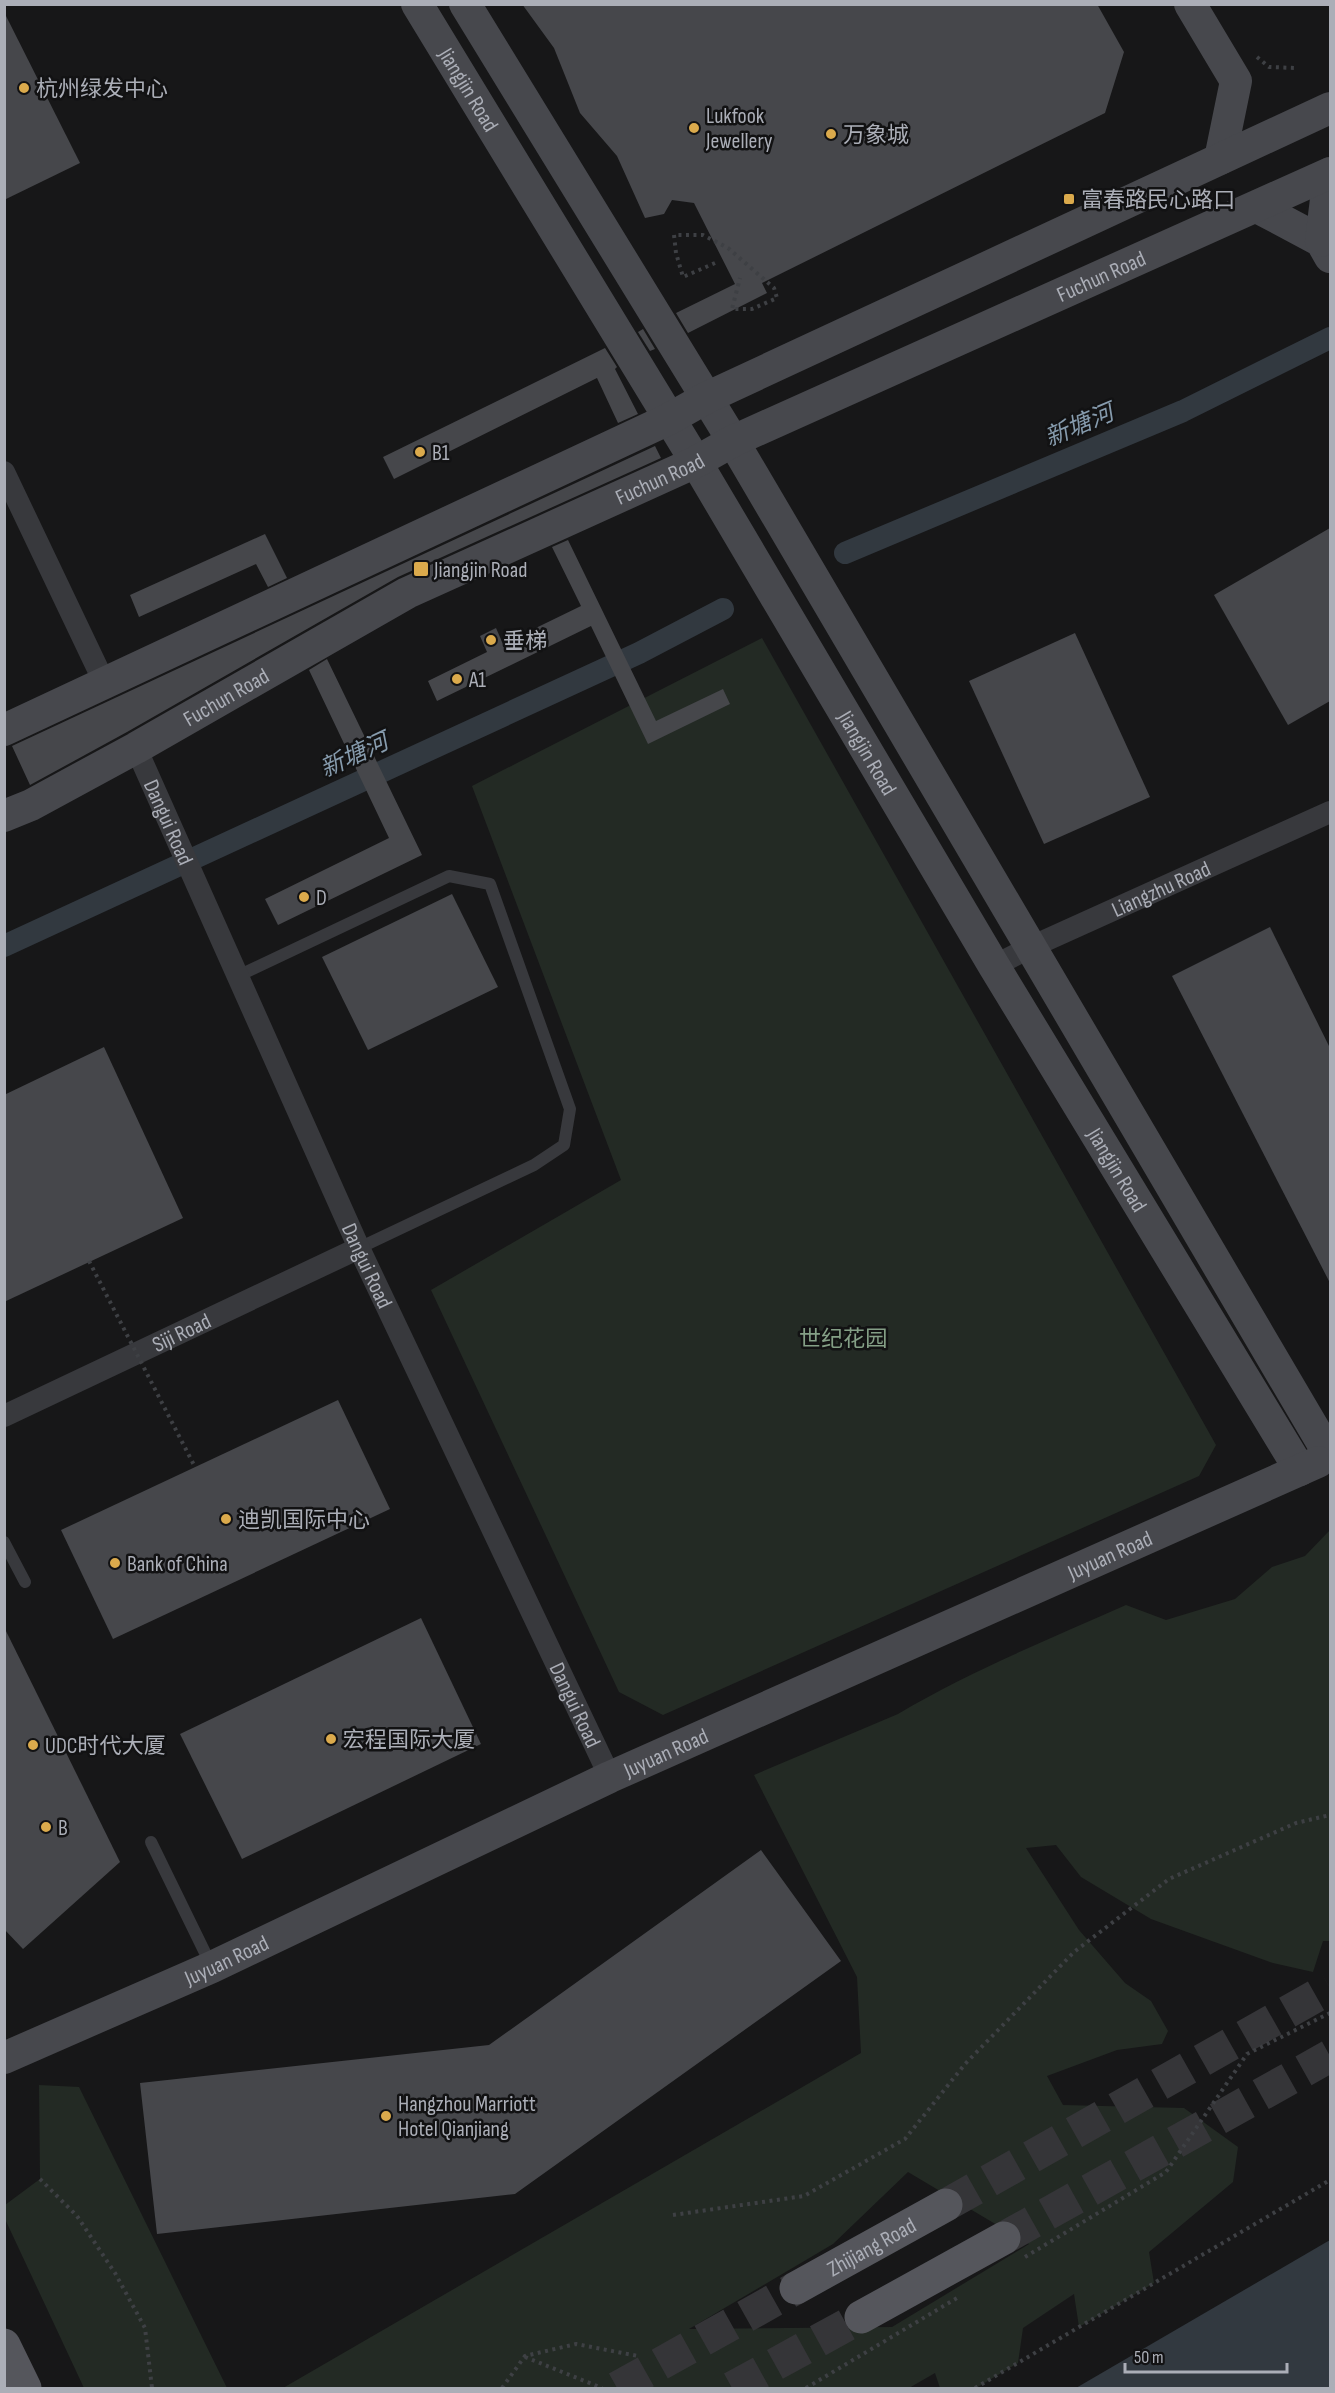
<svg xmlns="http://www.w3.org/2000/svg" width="1335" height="2393" viewBox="0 0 1335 2393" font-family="'Sofia Sans Condensed','Noto Sans SC',sans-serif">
  <rect width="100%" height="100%" fill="#171718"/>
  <!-- green -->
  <g fill="#232a24" fill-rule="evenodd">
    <polygon points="762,638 1216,1445 1199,1476 663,1715 619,1692 431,1290 621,1180 472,786"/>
    <path d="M1330 1530V1941H1323L1313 1972 1273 1963 1151 1919 1081 1877 1056 1845 1026 1848 1079 1930 1125 1983 1151 2001 1168 2031 1162 2044 1117 2050 1047 2076 1063 2105 1184 2108 1238 2147 1233 2182 1149 2252 1154 2283 1079 2327 1074 2294 1023 2328 1018 2363 976 2388H940L935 2373 909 2388H283L861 2053 857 1977 754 1775 898 1714C970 1671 1050 1639 1126 1605L1166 1620 1235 1599 1272 1567 1305 1556ZM908 2172 1029 2244 892 2327 689 2329 833 2244Z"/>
    <polygon points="39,2085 79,2087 227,2388 84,2388 5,2219 5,2205 40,2179"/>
  </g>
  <!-- water -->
  <polygon fill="#323940" points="1330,2240 1330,2388 1076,2388"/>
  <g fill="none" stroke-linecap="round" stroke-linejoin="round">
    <!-- canal -->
    <g stroke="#323940" stroke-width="22">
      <polyline points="845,553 1183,411 1330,338"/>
      <polyline points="4,946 639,653 723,609"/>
    </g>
  </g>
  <!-- building -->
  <g fill="#46474b">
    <polygon points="522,4 1097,4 1124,52 1105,113 762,283 767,293 688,333 676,313 735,284 694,203 672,200 664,214 645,218 617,156 580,113 554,48"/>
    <polygon points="4,12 80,163 4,200"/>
    <polygon points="643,329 655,349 650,351 638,332"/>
    <polygon points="605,348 617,367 615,369 638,414 618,423 597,378 394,479 383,457"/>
    <polygon points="655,446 661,458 398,577 127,732 30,785 12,746"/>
    <polygon points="1330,528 1330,701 1288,725 1214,595"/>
    <polygon points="265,534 287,578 268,587 256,564 139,617 130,595"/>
    <polygon points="568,540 656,721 723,689 730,704 648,744 591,626 437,701 428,681 487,652 480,636 496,628 503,644 581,606 552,547"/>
    <polygon points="1075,633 1150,797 1044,844 969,681"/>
    <polygon points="327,659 422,855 278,925 265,899 389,838 309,670"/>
    <polygon points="452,894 498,987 368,1050 322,957"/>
    <polygon points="1270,927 1330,1048 1330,1283 1172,976"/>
    <polygon points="104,1047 183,1218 4,1302 4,1095"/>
    <polygon points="338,1400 390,1509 113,1639 61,1530"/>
    <polygon points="421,1618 481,1744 242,1859 180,1734"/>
    <polygon points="4,1627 120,1862 23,1949 4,1929"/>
    <polygon points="761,1850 841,1961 515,2194 157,2234 140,2083 489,2045"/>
  </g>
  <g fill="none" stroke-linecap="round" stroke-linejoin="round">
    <!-- primary-tunnel -->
    <g stroke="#353538" stroke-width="33" stroke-dasharray="33 16" stroke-linecap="butt">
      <polyline points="946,2205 1330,1988"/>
      <polyline points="1004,2238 1330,2056"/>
      <polyline points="617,2388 796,2288"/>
      <polyline points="732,2388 861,2317"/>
    </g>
    <!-- path -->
    <g stroke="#3e4044" stroke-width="4" stroke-dasharray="3 4.5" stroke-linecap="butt">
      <polyline points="1257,57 1269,67 1296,68"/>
      <polyline points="715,263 683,277 676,253 674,235 703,235 728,248 774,288 777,298 752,309 732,309 740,278"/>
      <polyline points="40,2179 77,2216 115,2273 145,2328 152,2388"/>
      <polyline points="673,2215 804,2196 905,2139 965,2064 1074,1952 1169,1879 1296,1823 1330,1815"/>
      <polyline points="1025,2257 1166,2172 1247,2054 1330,2013"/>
      <polyline points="525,2357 602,2388"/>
      <polyline points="502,2388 525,2356 576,2344 638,2356"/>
      <polyline points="806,2388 957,2298"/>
      <polyline points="975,2388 1330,2180"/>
    </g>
    <!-- lane -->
    <g stroke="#38393d" stroke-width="12">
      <polyline points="238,976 449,876 490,884 570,1109 564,1145 534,1165 359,1248"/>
      <polyline points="4,1542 25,1582"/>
      <polyline points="151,1842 212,1967"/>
    </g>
    <!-- street -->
    <g stroke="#38393d" stroke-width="22">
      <polyline points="4,472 105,684"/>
      <path id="s1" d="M136 748 359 1248 610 1777"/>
      <path id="s2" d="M994 966 1031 947 1330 812"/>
      <path id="s3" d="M4 1416 359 1248"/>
    </g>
    <!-- secondary -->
    <g stroke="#47484d" stroke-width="32">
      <path id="s4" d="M417 4 696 462 994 966 1300 1470"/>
      <polyline points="465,4 733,441 1330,1456"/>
      <polyline points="1190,4 1236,81 1220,159"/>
      <polyline points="1257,207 1321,241 1330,257"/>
      <polyline points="1321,241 1329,174"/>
      <polyline points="4,730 669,419 706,398 1330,108"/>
      <path id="s5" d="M4 816 31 805 136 748 407 593 696 462 733 441 1330 173"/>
      <path id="s6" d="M4 2058 212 1967 610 1777 1318 1462"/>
    </g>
    <!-- primary -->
    <g stroke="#55565c" stroke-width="33">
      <path id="s7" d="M796 2288 946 2205"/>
      <polyline points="861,2317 1004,2238"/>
      <polyline points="4,2345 25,2388"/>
    </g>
    <!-- path-bridge -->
    <polyline stroke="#3e4044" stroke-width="4" stroke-dasharray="3 4.5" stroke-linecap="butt" points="89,1261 195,1467"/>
  </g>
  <!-- markers -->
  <g fill="#dbaa4c" stroke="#121213" stroke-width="2">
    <circle cx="24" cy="88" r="6"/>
    <circle cx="694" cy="128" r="6"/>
    <circle cx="831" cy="134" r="6"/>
    <rect x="1063" y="193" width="12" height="12" rx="3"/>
    <circle cx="420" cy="452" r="6"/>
    <rect x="413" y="561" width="16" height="16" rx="3"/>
    <circle cx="491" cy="640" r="6"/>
    <circle cx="457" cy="679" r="6"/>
    <circle cx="304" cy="897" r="6"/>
    <circle cx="226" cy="1519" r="6"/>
    <circle cx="115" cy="1563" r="6"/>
    <circle cx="331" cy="1739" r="6"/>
    <circle cx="33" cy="1745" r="6"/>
    <circle cx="46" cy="1827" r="6"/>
    <circle cx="386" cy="2116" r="6"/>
  </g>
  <g text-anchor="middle" stroke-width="5" stroke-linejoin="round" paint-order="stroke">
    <!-- poi labels -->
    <g font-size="22" fill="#abaeb7" stroke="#121213" text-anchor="start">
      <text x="36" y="96">杭州绿发中心</text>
      <text x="706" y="123">Lukfook<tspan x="706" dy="25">Jewellery</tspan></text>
      <text x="843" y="142">万象城</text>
      <text x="1081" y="207">富春路民心路口</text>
      <text x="432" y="460">B1</text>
      <text x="434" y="577">Jiangjin Road</text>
      <text x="503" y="648">垂梯</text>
      <text x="469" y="687">A1</text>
      <text x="316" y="905">D</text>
      <text x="238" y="1527">迪凯国际中心</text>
      <text x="127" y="1571">Bank of China</text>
      <text x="343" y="1747">宏程国际大厦</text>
      <text x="45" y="1753">UDC时代大厦</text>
      <text x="58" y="1835">B</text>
      <text x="398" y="2111">Hangzhou Marriott<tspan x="398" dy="25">Hotel Qianjiang</tspan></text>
    </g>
    <!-- street labels -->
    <g font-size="22" fill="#abaeb7" stroke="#121213">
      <text dy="8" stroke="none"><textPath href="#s4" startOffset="100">Jiangjin Road</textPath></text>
      <text dy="8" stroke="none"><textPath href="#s5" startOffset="1224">Fuchun Road</textPath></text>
      <text dy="8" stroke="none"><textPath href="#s5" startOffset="738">Fuchun Road</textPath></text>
      <text dy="8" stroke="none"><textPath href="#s5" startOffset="252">Fuchun Road</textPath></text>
      <text dy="8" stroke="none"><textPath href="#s4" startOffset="874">Jiangjin Road</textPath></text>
      <text dy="8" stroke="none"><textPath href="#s1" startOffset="81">Dangui Road</textPath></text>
      <text dy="8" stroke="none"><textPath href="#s2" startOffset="184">Liangzhu Road</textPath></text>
      <text dy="8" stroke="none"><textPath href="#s4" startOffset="1360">Jiangjin Road</textPath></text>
      <text dy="8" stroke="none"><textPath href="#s1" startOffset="567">Dangui Road</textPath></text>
      <text dy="8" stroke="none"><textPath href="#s3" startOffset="196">Siji Road</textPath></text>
      <text dy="8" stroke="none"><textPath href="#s6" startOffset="1215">Juyuan Road</textPath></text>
      <text dy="8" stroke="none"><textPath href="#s1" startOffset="1053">Dangui Road</textPath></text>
      <text dy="8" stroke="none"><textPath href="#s6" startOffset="729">Juyuan Road</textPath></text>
      <text dy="8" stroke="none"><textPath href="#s6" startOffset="243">Juyuan Road</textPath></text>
      <text dy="8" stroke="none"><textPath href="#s7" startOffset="86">Zhijiang Road</textPath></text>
    </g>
    <!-- park labels -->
    <g font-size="22" fill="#849f86" stroke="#121213">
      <text x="843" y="1346">世纪花园</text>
    </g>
    <!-- water labels -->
    <g font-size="24" font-style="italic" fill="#869bad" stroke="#121213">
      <text transform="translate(1079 425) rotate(-23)" y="8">新塘河</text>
      <text transform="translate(354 755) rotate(-25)" y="8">新塘河</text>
    </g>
  </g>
  <!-- border -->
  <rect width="1335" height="2393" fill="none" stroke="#abaeb7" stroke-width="12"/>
  <!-- scale -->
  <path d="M1125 2363v9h162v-9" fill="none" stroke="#abaeb7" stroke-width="3"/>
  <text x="1134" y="2363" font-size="18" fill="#abaeb7" stroke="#121213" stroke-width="4.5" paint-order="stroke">50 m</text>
</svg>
